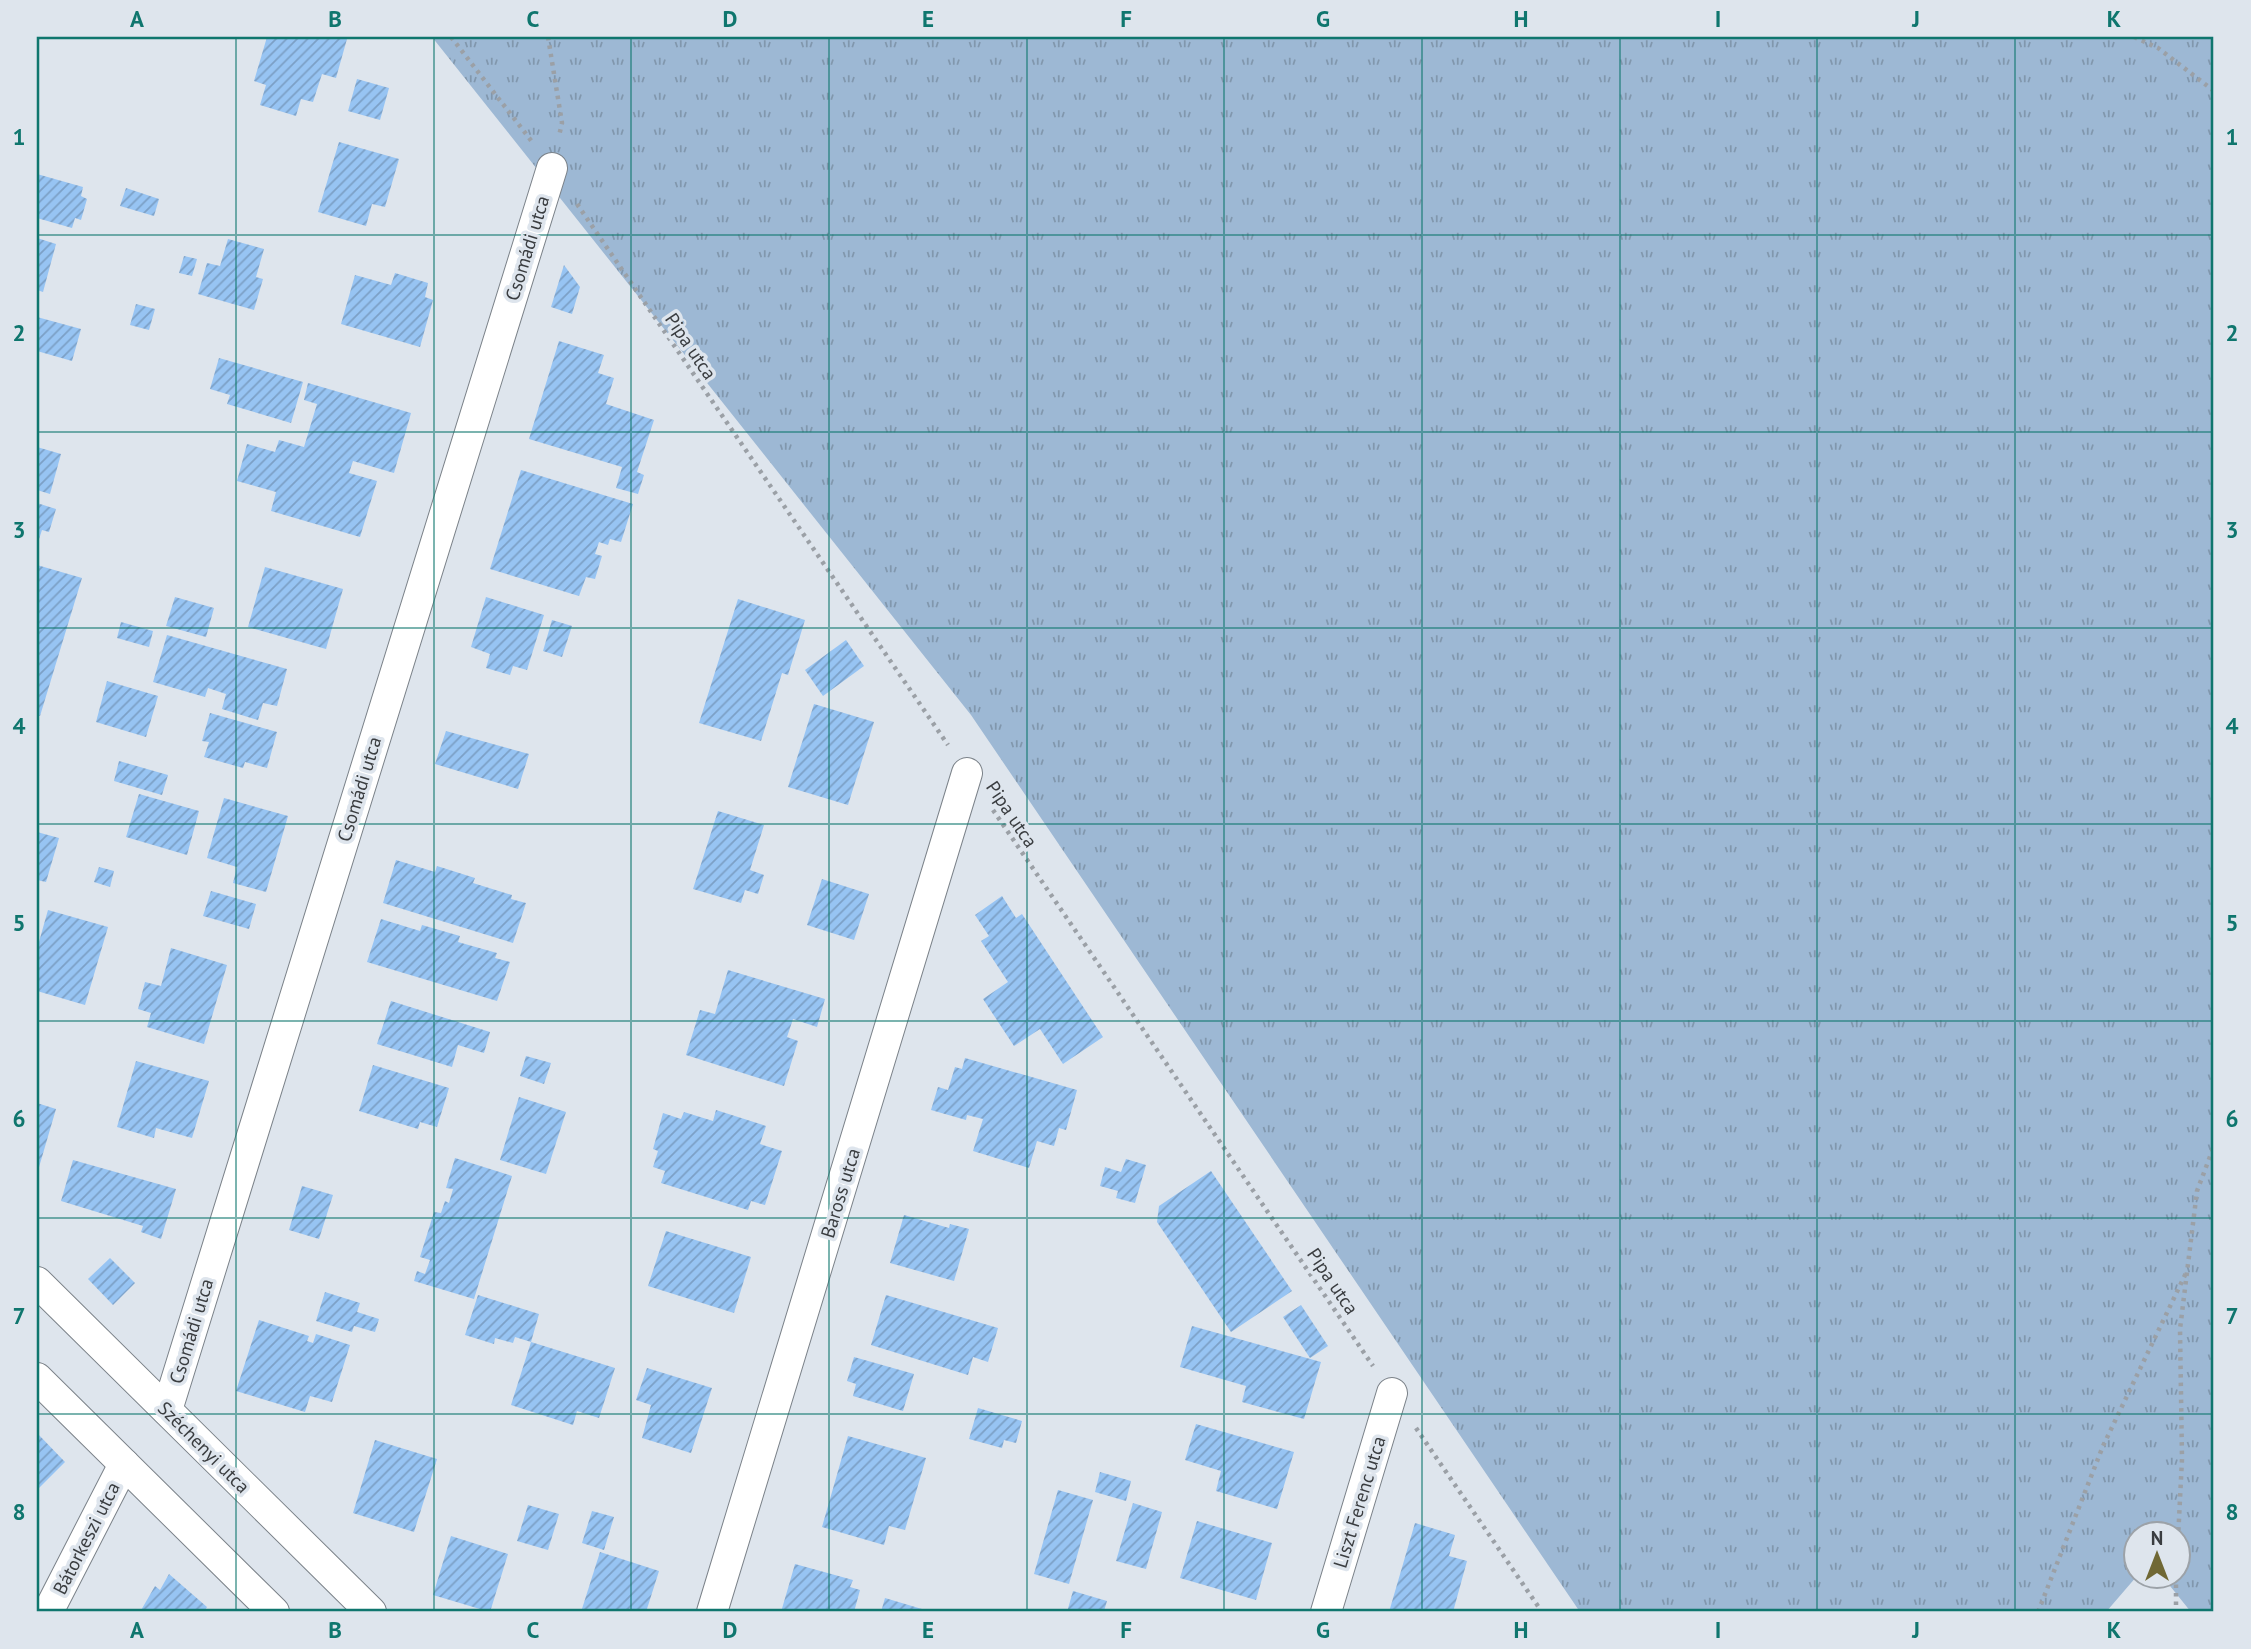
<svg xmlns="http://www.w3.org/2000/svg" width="2251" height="1649" viewBox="0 0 2251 1649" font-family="'PT Sans',sans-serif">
  <defs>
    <pattern id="grass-tufts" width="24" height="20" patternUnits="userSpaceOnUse" patternTransform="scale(1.75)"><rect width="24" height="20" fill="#9db8d4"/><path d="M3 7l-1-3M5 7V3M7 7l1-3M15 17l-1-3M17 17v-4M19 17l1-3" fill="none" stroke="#8197ad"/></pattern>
    <pattern id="building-hatch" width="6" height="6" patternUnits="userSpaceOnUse" patternTransform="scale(1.75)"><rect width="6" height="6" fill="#97c4f3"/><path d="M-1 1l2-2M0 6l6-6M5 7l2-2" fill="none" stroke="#7ca0c6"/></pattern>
  </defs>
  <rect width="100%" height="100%" fill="#dee5ed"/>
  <!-- grass -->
  <polygon fill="url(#grass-tufts)" points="432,37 2214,37 2214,1612 2191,1612 2162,1576 2178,1576 2178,1534 2136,1534 2137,1576 2106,1612 1580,1612 971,715"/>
  <!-- building -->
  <g fill="url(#building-hatch)">
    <polygon points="267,37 339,37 347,39 336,78 322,74 313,102 301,99 296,116 260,105 266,85 254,81"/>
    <polygon points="357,79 389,88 380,120 348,111"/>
    <polygon points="339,142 399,159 385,207 372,204 366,226 318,212"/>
    <polygon points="37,174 83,187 81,196 87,199 81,220 75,218 72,228 37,218"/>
    <polygon points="126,188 159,199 154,216 120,206"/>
    <polygon points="37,238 56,244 43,292 37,290"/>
    <polygon points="228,239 264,249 256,277 263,279 254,310 198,294 207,263 220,266"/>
    <polygon points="184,256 197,259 192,276 179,273"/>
    <polygon points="564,265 580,287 572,314 551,307"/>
    <polygon points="395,273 428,283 425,297 433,300 420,347 341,324 355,275 391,285"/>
    <polygon points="136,304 155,309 149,330 130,325"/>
    <polygon points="37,317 81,329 72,361 37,351"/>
    <polygon points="559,341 604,355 598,373 614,378 606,404 654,420 637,472 644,475 638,494 616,488 622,467 529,439"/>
    <polygon points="219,358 303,382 291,423 227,404 230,395 210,389"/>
    <polygon points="308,383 411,413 394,473 353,461 349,473 377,481 360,537 271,511 276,492 237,481 247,444 275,452 279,440 304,447 317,404 304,400"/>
    <polygon points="37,447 61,454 50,494 37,490"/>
    <polygon points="521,470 633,504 621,542 610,539 608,545 599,542 595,554 602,556 595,579 586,577 579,596 490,569"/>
    <polygon points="37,503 56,509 49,532 42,530 37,545"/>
    <polygon points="37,565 82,578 40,716 37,715"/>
    <polygon points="265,567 343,589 326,649 248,627"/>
    <polygon points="175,597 214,608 206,637 166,626"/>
    <polygon points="486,597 544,615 527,670 513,666 510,675 486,668 490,654 471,647"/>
    <polygon points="738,599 805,620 788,675 782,673 761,741 699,723"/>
    <polygon points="552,620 572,626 562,657 543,651"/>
    <polygon points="121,622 153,631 149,647 117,638"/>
    <polygon points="167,635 287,669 277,706 263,703 258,720 222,709 226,694 208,688 205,697 153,682"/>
    <polygon points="846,640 864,666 823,696 805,670"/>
    <polygon points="107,681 158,696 146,737 96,722"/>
    <polygon points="814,704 874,722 848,805 788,787"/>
    <polygon points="210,713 277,732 267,768 245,762 243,768 204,757 209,742 202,741"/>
    <polygon points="446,731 529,754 518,789 435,764"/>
    <polygon points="119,761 168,775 162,795 114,781"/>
    <polygon points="139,794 199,811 187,855 126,837"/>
    <polygon points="224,798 288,816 266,892 233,883 237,867 207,858"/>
    <polygon points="718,811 764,825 750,870 764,875 758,894 745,890 741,903 693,889"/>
    <polygon points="37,832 59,838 46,882 37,880"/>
    <polygon points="396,860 435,872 437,866 475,878 473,883 512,895 511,899 526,903 513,943 383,903"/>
    <polygon points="99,867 114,871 110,887 94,882"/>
    <polygon points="822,879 869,894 854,940 807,925"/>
    <polygon points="211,891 256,904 249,929 203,916"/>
    <polygon points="1002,896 1016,918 1022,914 1103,1037 1063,1064 1040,1029 1014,1046 983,999 1008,982 981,941 989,936 975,915"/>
    <polygon points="48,910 108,927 85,1005 37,991 37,949"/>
    <polygon points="381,919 420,931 422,925 460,936 458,942 497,953 495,958 510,962 497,1001 367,962"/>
    <polygon points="171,948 227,965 204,1044 147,1027 151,1013 138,1009 145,982 161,986"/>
    <polygon points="728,970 825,999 817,1027 793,1019 787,1037 798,1041 784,1086 686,1055 700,1010 715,1014"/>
    <polygon points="391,1001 490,1032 484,1053 458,1045 452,1067 377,1044"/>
    <polygon points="526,1056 551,1063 544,1084 520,1076"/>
    <polygon points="965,1058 1077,1090 1066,1130 1059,1128 1054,1146 1037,1141 1029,1168 973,1151 983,1119 967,1115 966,1120 931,1110 938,1087 948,1090 955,1067 962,1069"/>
    <polygon points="136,1061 209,1081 192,1138 156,1128 154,1138 117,1127"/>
    <polygon points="373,1065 449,1088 437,1127 420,1122 418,1129 359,1111"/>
    <polygon points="519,1097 566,1112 546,1174 500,1160"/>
    <polygon points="37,1103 56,1109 37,1174"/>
    <polygon points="716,1110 766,1126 760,1144 782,1151 765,1205 751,1201 748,1210 661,1183 665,1171 653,1167 658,1151 653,1149 663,1113 681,1119 684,1112 713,1121"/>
    <polygon points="455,1158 512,1176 474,1299 414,1281 417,1271 425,1274 430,1260 420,1257 434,1212 441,1213 445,1201 449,1203 453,1189 446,1188"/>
    <polygon points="1126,1159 1146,1165 1135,1203 1116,1198 1118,1191 1100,1186 1105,1167 1121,1172"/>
    <polygon points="73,1160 176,1189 161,1239 141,1232 143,1226 61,1201"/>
    <polygon points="1211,1171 1292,1291 1231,1332 1157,1222 1159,1206"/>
    <polygon points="302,1186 333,1195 319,1239 289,1230"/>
    <polygon points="904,1215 949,1228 950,1224 969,1229 954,1281 890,1263"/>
    <polygon points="666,1231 751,1257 734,1313 648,1286"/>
    <polygon points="110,1258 135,1283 113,1305 88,1279"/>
    <polygon points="325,1292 360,1303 357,1312 379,1319 375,1332 354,1326 352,1332 316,1321"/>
    <polygon points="478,1295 539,1314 531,1342 615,1368 599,1418 577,1411 573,1425 511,1405 531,1342 515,1337 513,1343 495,1338 494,1344 465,1335"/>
    <polygon points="886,1295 998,1328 988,1362 973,1357 968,1375 871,1345"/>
    <polygon points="1301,1305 1328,1346 1310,1358 1283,1317"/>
    <polygon points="259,1320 309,1336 307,1341 313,1343 316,1334 350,1345 332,1402 310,1396 305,1412 236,1391"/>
    <polygon points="1192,1326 1321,1362 1304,1419 1242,1402 1246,1386 1180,1367"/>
    <polygon points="854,1357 914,1374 903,1411 853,1396 856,1384 847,1381"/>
    <polygon points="647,1368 712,1388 691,1453 642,1438 651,1405 636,1400"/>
    <polygon points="978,1408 1022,1421 1016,1443 1004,1440 1002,1448 969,1439"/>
    <polygon points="1196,1424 1294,1452 1277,1509 1216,1491 1221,1471 1185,1460"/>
    <polygon points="37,1433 65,1462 37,1490"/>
    <polygon points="848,1436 926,1458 905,1530 889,1526 884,1545 822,1527"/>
    <polygon points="375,1440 437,1459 414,1532 353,1513"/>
    <polygon points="1100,1472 1131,1481 1126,1501 1095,1492"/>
    <polygon points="1058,1490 1093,1500 1069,1584 1034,1574"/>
    <polygon points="1133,1503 1162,1512 1146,1569 1116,1561"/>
    <polygon points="528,1505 559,1514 548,1550 517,1541"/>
    <polygon points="592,1511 614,1517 604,1550 582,1543"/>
    <polygon points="1197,1521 1272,1543 1256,1600 1180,1578"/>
    <polygon points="1415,1523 1455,1535 1449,1556 1467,1561 1453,1612 1389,1612"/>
    <polygon points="451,1536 508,1554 490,1612 433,1595"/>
    <polygon points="600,1552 659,1571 646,1612 581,1612"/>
    <polygon points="795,1564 853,1580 850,1587 860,1590 854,1612 781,1612"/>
    <polygon points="169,1574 207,1607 204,1612 140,1612 155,1586 160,1590"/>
    <polygon points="1073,1591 1107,1601 1104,1611 1094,1609 1093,1612 1067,1612"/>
    <polygon points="885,1598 932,1612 881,1612"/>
  </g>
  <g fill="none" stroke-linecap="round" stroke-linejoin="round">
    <!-- minor casing -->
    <g stroke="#7b8289" stroke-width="32">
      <g id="minor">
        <polyline points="37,1282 371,1612"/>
        <polyline points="37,1378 274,1612"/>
        <polyline points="167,1410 552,168"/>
        <polyline points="48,1612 124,1464"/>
        <polyline points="712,1612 967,773"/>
        <polyline points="1326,1612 1392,1393"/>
      </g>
    </g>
    <!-- path -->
    <g stroke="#9ba0a6" stroke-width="4.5" stroke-dasharray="3.5 5" stroke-linecap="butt">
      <polyline points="451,37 533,143"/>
      <polyline points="548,37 562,123 559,136"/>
      <polyline points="2134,37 2158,48 2214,91"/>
      <polyline points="577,204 948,745"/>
      <polyline points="993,810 1373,1366"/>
      <polyline points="1416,1428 1542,1612"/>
      <polyline points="2178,1539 2182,1459 2180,1329 2197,1191 2214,1146"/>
      <polyline points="2176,1576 2176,1612"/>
      <polyline points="2038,1612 2103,1446 2186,1273"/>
    </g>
    <!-- minor -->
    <use href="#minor" stroke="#fff" stroke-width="30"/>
  </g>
  <!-- grid -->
  <path fill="none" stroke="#0f766e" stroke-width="2" stroke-opacity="0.55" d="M236 37V1612M434 37V1612M631 37V1612M829 37V1612M1027 37V1612M1224 37V1612M1422 37V1612M1620 37V1612M1817 37V1612M2015 37V1612M37 235H2214M37 432H2214M37 628H2214M37 824H2214M37 1021H2214M37 1218H2214M37 1414H2214"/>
  <g text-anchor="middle" stroke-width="7" stroke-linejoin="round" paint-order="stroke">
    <!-- street labels -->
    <g font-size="19" fill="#3a3d40" stroke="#dee5ed">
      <text transform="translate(527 248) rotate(-73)" y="7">Csomádi utca</text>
      <text transform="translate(691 346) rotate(56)" y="7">Pipa utca</text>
      <text transform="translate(359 789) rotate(-73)" y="7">Csomádi utca</text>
      <text transform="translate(1012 814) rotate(56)" y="7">Pipa utca</text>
      <text transform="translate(840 1193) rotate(-73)" y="7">Baross utca</text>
      <text transform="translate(1333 1281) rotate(56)" y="7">Pipa utca</text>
      <text transform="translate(191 1331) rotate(-73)" y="7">Csomádi utca</text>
      <text transform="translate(204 1447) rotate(45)" y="7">Széchenyi utca</text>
      <text transform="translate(1359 1502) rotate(-73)" y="7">Liszt Ferenc utca</text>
      <text transform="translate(86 1538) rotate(-63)" y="7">Bátorkeszi utca</text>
    </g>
  </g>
  <!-- border -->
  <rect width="2251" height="1649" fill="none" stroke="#dee5ed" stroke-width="77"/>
  <!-- north arrow -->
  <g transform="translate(2157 1555)"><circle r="33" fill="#dee5ed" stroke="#9ca2a8" stroke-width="2"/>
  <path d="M0-5L12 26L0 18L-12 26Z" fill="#706834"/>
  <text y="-10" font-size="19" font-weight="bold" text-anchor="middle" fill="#3a3d40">N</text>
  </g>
  <rect x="38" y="38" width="2174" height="1572" fill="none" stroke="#0f766e" stroke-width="2.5"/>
  <g font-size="23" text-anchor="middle" font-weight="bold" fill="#0f766e">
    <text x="137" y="27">A</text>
    <text x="335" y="27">B</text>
    <text x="533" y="27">C</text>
    <text x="730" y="27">D</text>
    <text x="928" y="27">E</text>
    <text x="1126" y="27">F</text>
    <text x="1323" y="27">G</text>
    <text x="1521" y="27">H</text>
    <text x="1718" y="27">I</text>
    <text x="1916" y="27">J</text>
    <text x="2114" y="27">K</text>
    <text x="19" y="145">1</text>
    <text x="2232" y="145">1</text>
    <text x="19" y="341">2</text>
    <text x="2232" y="341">2</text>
    <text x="19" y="538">3</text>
    <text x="2232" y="538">3</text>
    <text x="19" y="734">4</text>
    <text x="2232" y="734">4</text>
    <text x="19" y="931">5</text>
    <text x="2232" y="931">5</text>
    <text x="19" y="1127">6</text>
    <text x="2232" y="1127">6</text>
    <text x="19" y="1324">7</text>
    <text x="2232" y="1324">7</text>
    <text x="19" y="1520">8</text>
    <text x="2232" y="1520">8</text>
    <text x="137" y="1638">A</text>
    <text x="335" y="1638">B</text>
    <text x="533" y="1638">C</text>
    <text x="730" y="1638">D</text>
    <text x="928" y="1638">E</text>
    <text x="1126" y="1638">F</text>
    <text x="1323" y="1638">G</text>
    <text x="1521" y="1638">H</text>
    <text x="1718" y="1638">I</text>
    <text x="1916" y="1638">J</text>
    <text x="2114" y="1638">K</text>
  </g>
</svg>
